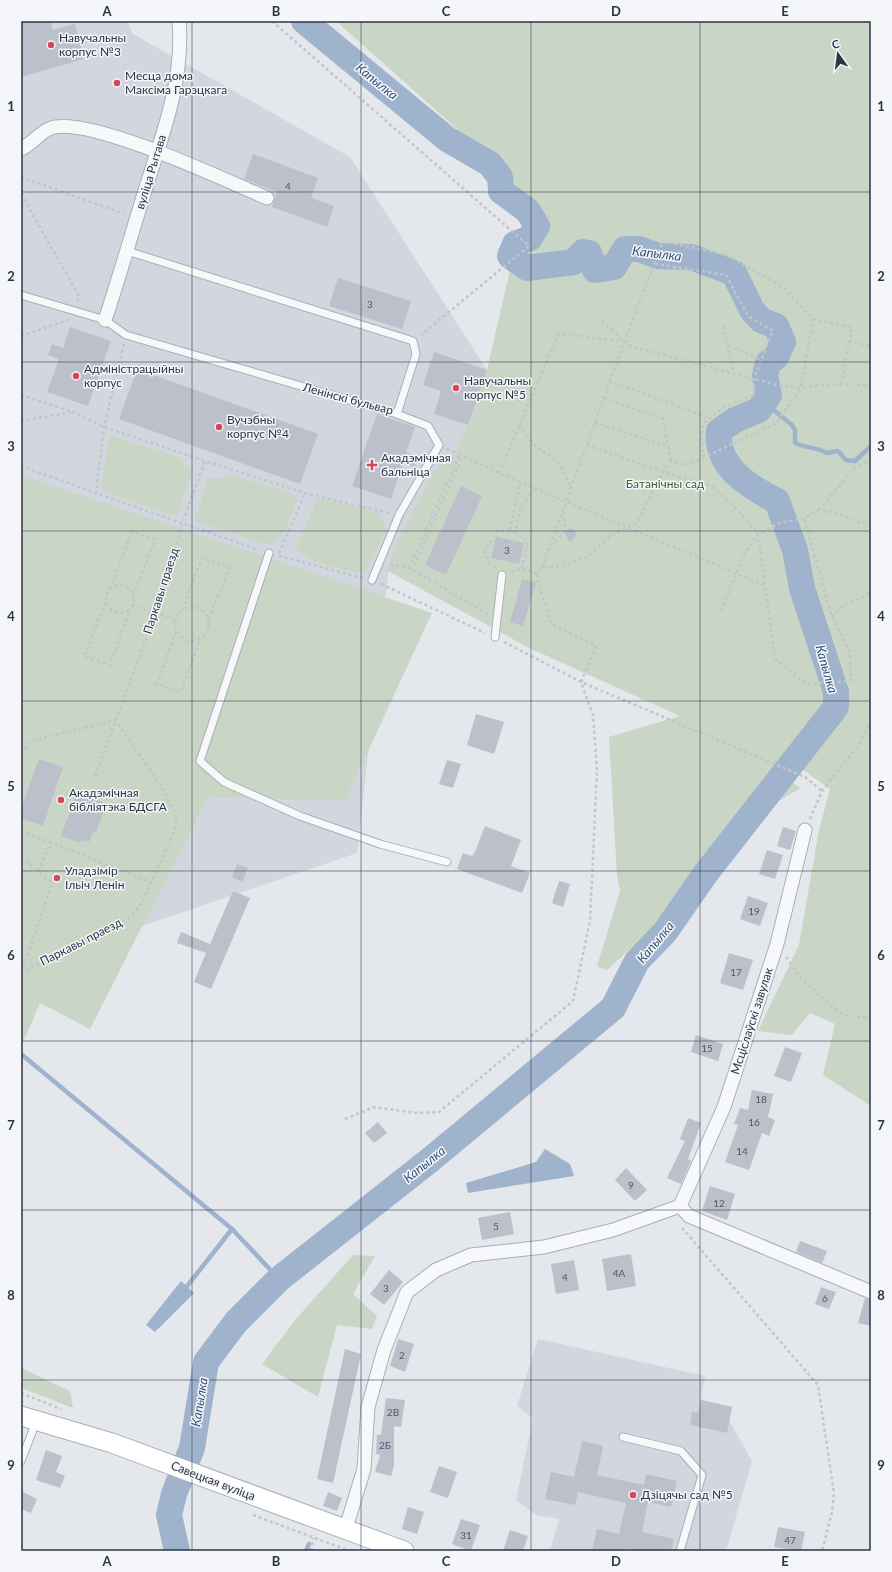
<svg xmlns="http://www.w3.org/2000/svg" width="892" height="1572" viewBox="0 0 892 1572" font-family="Lato,sans-serif">
  <rect width="100%" height="100%" fill="#e4e7ec"/>
  <!-- built -->
  <g fill="#d2d6de">
    <polygon points="21,21 127,21 133,34 350,157 487,370 468,425 452,460 390,557 357,853 21,967"/>
    <polygon points="538,1339 705,1376 701,1400 732,1407 729,1420 752,1461 726,1551 550,1551 559,1519 536,1515 516,1500 533,1418 517,1406"/>
  </g>
  <!-- green -->
  <g fill="#c9d6c5">
    <polygon points="336,21 871,21 871,1106 823,1075 835,1024 810,1013 792,1035 758,1031 799,945 819,830 830,789 802,769 786,760 775,773 801,788 737,824 654,927 607,970 597,966 620,891 617,875 609,737 680,716 529,648 388,571 390,557 434,470 439,467 441,461 454,455 468,425 487,370 510,270 533,250 539,209 477,147"/>
    <polygon points="113,436 178,457 184,465 193,470 177,514 173,516 105,492 101,486 109,439"/>
    <polygon points="21,475 432,613 345,801 208,797 90,1029 40,1003 21,1047"/>
    <path d="M231 475 296 495 297 499C290 515 285 543 265 544L197 522 195 518 209 477 219 479Z"/>
    <path d="M319 498 377 512 387 529 365 572 358 573C341 568 304 564 296 547L317 500Z"/>
    <polygon points="353,1255 375,1256 353,1294 377,1316 372,1329 337,1325 318,1397 262,1364 296,1319"/>
    <polygon points="21,1368 70,1391 73,1408 21,1388"/>
  </g>
  <!-- water -->
  <g fill="#9fb4cc">
    <polygon points="545,1149 570,1164 574,1176 468,1193 466,1183 536,1162"/>
    <polygon points="181,1281 194,1293 155,1332 146,1325"/>
  </g>
  <g fill="none" stroke-linecap="round" stroke-linejoin="round">
    <!-- stream -->
    <g stroke="#9fb4cc" stroke-width="4.5">
      <path d="M764 402 792 425 795 430V443C805 448 817 447 827 453L838 451 846 460 855 461 871 446"/>
      <polyline points="21,1054 232,1229 279,1279"/>
      <polyline points="184,1290 232,1229"/>
      <polyline points="306,1551 309,1544"/>
    </g>
    <!-- river -->
    <path stroke="#9fb4cc" stroke-width="26" d="M177 1551 169 1515 174 1494 192 1448 206 1362 236 1322 279 1279 430 1160 613 1008 637 961 665 932 706 873 836 707V692L802 588 795 550 777 501C749 487 715 466 719 431L735 420 759 410 769 395 765 376 768 363 776 357 783 342 776 326 761 320 752 310 734 273 691 257 658 256 639 249H625L614 267 595 270 589 253 583 252 574 262 527 268 510 256 515 244 530 238 537 226 528 211 501 191 500 177 490 164 447 139 304 21"/>
  </g>
  <!-- building -->
  <g fill="#bbc0ca">
    <polygon points="21,21 50,21 53,30 75,24 84,59 21,77"/>
    <polygon points="253,154 318,178 311,198 334,206 327,227 272,207 277,192 244,179"/>
    <polygon points="338,278 411,301 402,329 329,306"/>
    <polygon points="70,327 111,341 88,406 47,392 59,359 48,355 52,344 63,348"/>
    <polygon points="434,352 487,370 468,425 434,414 441,391 423,385"/>
    <polygon points="137,369 318,434 300,484 119,419"/>
    <polygon points="377,414 415,427 406,452 419,457 415,467 403,463 391,499 352,486"/>
    <polygon points="461,486 482,496 446,575 425,565"/>
    <polygon points="570,528 575,530 577,535 570,542 564,532"/>
    <polygon points="496,537 524,543 519,564 491,558"/>
    <polygon points="522,579 536,582 523,626 510,622"/>
    <polygon points="476,714 504,722 494,754 467,745"/>
    <polygon points="39,759 63,767 43,826 21,818 21,809"/>
    <polygon points="447,760 461,764 453,788 439,784"/>
    <polygon points="78,789 95,794 94,799 103,802 100,812 103,813 96,832 93,831 89,842 81,840 80,843 61,836"/>
    <polygon points="485,826 521,840 511,866 530,873 522,893 457,869 463,853 472,856 475,852"/>
    <polygon points="783,827 796,831 790,850 777,846"/>
    <polygon points="767,850 783,855 775,879 759,874"/>
    <polygon points="237,864 248,868 242,882 232,877"/>
    <polygon points="559,881 570,884 563,907 552,903"/>
    <polygon points="233,891 250,898 211,989 194,982 206,953 177,943 181,932 210,944"/>
    <polygon points="748,896 768,903 760,926 740,919"/>
    <polygon points="729,953 753,960 743,990 720,983"/>
    <polygon points="696,1035 723,1044 718,1061 691,1052"/>
    <polygon points="785,1047 802,1053 791,1082 774,1076"/>
    <polygon points="752,1090 773,1094 768,1117 775,1120 769,1136 762,1133 749,1170 725,1162 738,1125 734,1124 740,1108 748,1110"/>
    <polygon points="688,1118 701,1123 688,1159 691,1161 681,1184 667,1178 685,1141 680,1139"/>
    <polygon points="378,1122 387,1133 374,1143 365,1133"/>
    <polygon points="626,1168 647,1190 635,1201 615,1180"/>
    <polygon points="710,1186 735,1194 727,1220 702,1211"/>
    <polygon points="510,1212 514,1234 482,1240 478,1218"/>
    <polygon points="800,1241 827,1251 822,1263 796,1252"/>
    <polygon points="631,1254 636,1286 607,1291 602,1259"/>
    <polygon points="574,1260 579,1290 556,1294 551,1264"/>
    <polygon points="389,1270 403,1282 384,1305 370,1294"/>
    <polygon points="821,1287 836,1292 829,1309 815,1304"/>
    <polygon points="865,1298 871,1300 871,1326 858,1323"/>
    <polygon points="398,1339 414,1344 405,1372 390,1366"/>
    <polygon points="345,1349 361,1354 333,1483 317,1479"/>
    <polygon points="386,1398 405,1400 401,1427 394,1426 394,1466 391,1476 375,1472 380,1455 376,1454 377,1435 381,1435"/>
    <polygon points="701,1400 732,1407 727,1433 690,1425 692,1412 698,1413"/>
    <polygon points="582,1441 603,1446 597,1475 644,1485 646,1474 677,1481 671,1507 648,1502 642,1532 674,1539 671,1551 638,1551 625,1548 624,1551 592,1551 597,1529 619,1534 626,1503 578,1492 575,1505 545,1499 551,1472 574,1477"/>
    <polygon points="46,1450 62,1456 56,1472 65,1476 60,1488 36,1480"/>
    <polygon points="439,1466 457,1472 448,1498 430,1492"/>
    <polygon points="21,1491 37,1499 31,1513 21,1509"/>
    <polygon points="328,1492 342,1498 337,1511 323,1506"/>
    <polygon points="408,1507 424,1512 417,1534 402,1529"/>
    <polygon points="461,1519 480,1525 471,1551 452,1544"/>
    <polygon points="778,1527 805,1532 801,1551 774,1547"/>
    <polygon points="510,1530 528,1536 523,1551 503,1551"/>
  </g>
  <g fill="none" stroke-linecap="round" stroke-linejoin="round">
    <!-- service casing -->
    <g stroke="#a9aeb7" stroke-width="9">
      <g id="service">
        <polyline points="21,295 105,320 126,335 397,414 416,354 413,341 127,251"/>
        <polyline points="269,553 200,761 224,782 300,816 380,844 447,862"/>
        <polyline points="372,580 399,515 439,445 428,426 397,414"/>
        <polyline points="495,637 502,575"/>
        <polyline points="623,1437 681,1451 702,1475 680,1551"/>
        <polyline points="21,1461 36,1422"/>
      </g>
    </g>
    <!-- minor casing -->
    <g stroke="#a9aeb7" stroke-width="15">
      <g id="minor">
        <path d="M21 149C32 144 40 132 51 128 88 115 227 181 267 198"/>
        <path d="M105 320C120 275 133 229 147 184 164 131 184 77 179 21"/>
        <polyline points="680,1206 689,1216 871,1292"/>
        <polyline points="345,1531 364,1469 368,1407 384,1350 407,1292 436,1270 471,1255 544,1247 613,1230 680,1206 724,1107 777,944 805,830"/>
      </g>
    </g>
    <!-- secondary casing -->
    <g stroke="#a9aeb7" stroke-width="21">
      <polyline id="secondary" points="21,1416 112,1443 404,1551"/>
    </g>
    <!-- path -->
    <g stroke="#c2c5cb" stroke-width="2.5" stroke-dasharray="3 3" stroke-linecap="butt">
      <polyline points="272,21 529,246 421,335"/>
      <polyline points="21,177 124,214"/>
      <polyline points="21,194 79,296 77,302"/>
      <polyline points="655,264 726,275 748,316 773,331 754,378 754,395 722,408 703,424 701,439 704,456"/>
      <polyline points="602,321 630,346 777,385 801,388 821,385 854,384 871,386"/>
      <polyline points="723,326 734,373"/>
      <polyline points="21,336 68,320"/>
      <polyline points="849,341 871,347"/>
      <polyline points="124,344 104,427 96,493 259,550"/>
      <polyline points="729,346 761,360"/>
      <polyline points="609,381 710,418"/>
      <polyline points="21,395 73,412 104,427 205,461 305,493 389,513"/>
      <polyline points="604,398 663,419 671,461"/>
      <polyline points="21,421 72,412"/>
      <polyline points="595,422 669,447"/>
      <polyline points="519,425 535,446 557,460 571,487"/>
      <polyline points="587,445 663,472 710,485 738,510 758,534 775,659 806,684 851,681 850,653 832,617 804,518"/>
      <polyline points="447,449 520,482 766,586"/>
      <polyline points="21,466 96,493"/>
      <polyline points="499,473 559,333 623,342"/>
      <polyline points="819,510 854,468 871,459"/>
      <polyline points="510,530 520,482"/>
      <path d="M550 545C565 536 567 528 563 511"/>
      <polyline points="279,553 305,493"/>
      <polyline points="279,556 363,578"/>
      <polyline points="390,564 409,568 488,614"/>
      <polyline points="496,567 490,564 485,551 498,530 515,532"/>
      <polyline points="409,568 459,456"/>
      <polyline points="542,568 624,342 663,241 727,255 783,287 813,319 852,327 841,384"/>
      <polyline points="522,569 528,541 515,532 521,506 535,489"/>
      <polyline points="412,571 462,457"/>
      <polyline points="511,572 522,569 536,573 542,568 566,565 589,556 611,535 637,523 663,472 671,461 688,465 776,423 801,388 813,319"/>
      <polyline points="381,584 485,633"/>
      <circle cx="120" cy="599" r="14"/>
      <polyline points="110,589 132,531 155,540 133,596"/>
      <polyline points="106,602 84,656 110,665 130,609"/>
      <polyline points="132,605 176,620"/>
      <circle cx="192" cy="624" r="17"/>
      <polyline points="182,610 202,558 230,568 208,620"/>
      <polyline points="721,611 745,553 758,534 777,524 804,518 818,510 841,514 860,523 871,523"/>
      <polyline points="832,617 843,605 867,595 871,589"/>
      <polyline points="176,631 157,684 181,692 200,639"/>
      <polyline points="504,642 581,682 805,777 822,791"/>
      <polyline points="21,754 31,741 115,720 162,787 173,809 177,818 174,832 142,903 130,917 82,940 22,972"/>
      <polyline points="95,776 156,612 182,524 205,461"/>
      <polyline points="810,819 822,791 857,747 871,722"/>
      <polyline points="21,831 151,882"/>
      <polyline points="21,857 52,883 21,974"/>
      <polyline points="38,871 51,843"/>
      <polyline points="786,957 801,979 843,1015 871,1018"/>
      <polyline points="345,1119 374,1107 416,1113 439,1112 573,1001 590,921 597,770 593,715 581,682 596,646 551,624 536,573"/>
      <polyline points="682,1228 818,1385 834,1493 832,1512 822,1551"/>
      <polyline points="21,1393 61,1409"/>
      <polyline points="253,1515 350,1551"/>
      <polyline points="311,1551 313,1538"/>
    </g>
    <!-- service -->
    <use href="#service" stroke="#f7f8fa" stroke-width="7"/>
    <!-- minor -->
    <use href="#minor" stroke="#f7f8fa" stroke-width="13"/>
    <!-- secondary -->
    <use href="#secondary" stroke="#fff" stroke-width="19"/>
  </g>
  <!-- grid -->
  <path fill="none" stroke="#2b3445" stroke-width="1" stroke-opacity="0.55" d="M192 21V1551M361 21V1551M531 21V1551M700 21V1551M21 192H871M21 362H871M21 531H871M21 701H871M21 871H871M21 1041H871M21 1210H871M21 1380H871"/>
  <!-- markers -->
  <g fill="#d1495b" stroke="#f4f6f9" stroke-width="1.5">
    <circle cx="51" cy="45" r="4"/>
    <circle cx="117" cy="83" r="4"/>
    <circle cx="76" cy="376" r="4"/>
    <circle cx="456" cy="388" r="4"/>
    <circle cx="219" cy="427" r="4"/>
    <path d="M370 459h4v4h4v4h-4v4h-4v-4h-4v-4h4z"/>
    <circle cx="61" cy="800" r="4"/>
    <circle cx="57" cy="878" r="4"/>
    <circle cx="633" cy="1495" r="4"/>
  </g>
  <g text-anchor="middle" stroke-width="3" stroke-linejoin="round" paint-order="stroke">
    <!-- number labels -->
    <g font-size="10" fill="#4f5766">
      <text x="288" y="190">4</text>
      <text x="370" y="308">3</text>
      <text x="507" y="554">3</text>
      <text x="754" y="915">19</text>
      <text x="736" y="976">17</text>
      <text x="707" y="1052">15</text>
      <text x="761" y="1103">18</text>
      <text x="754" y="1126">16</text>
      <text x="742" y="1155">14</text>
      <text x="631" y="1189">9</text>
      <text x="719" y="1207">12</text>
      <text x="496" y="1230">5</text>
      <text x="619" y="1277">4А</text>
      <text x="565" y="1281">4</text>
      <text x="386" y="1292">3</text>
      <text x="825" y="1302">6</text>
      <text x="402" y="1359">2</text>
      <text x="393" y="1416">2В</text>
      <text x="385" y="1449">2Б</text>
      <text x="466" y="1539">31</text>
      <text x="790" y="1544">47</text>
    </g>
    <!-- poi labels -->
    <g font-size="12" fill="#2b3445" stroke="#f4f6f9" text-anchor="start">
      <text x="59" y="42">Навучальны<tspan x="59" dy="14">корпус №3</tspan></text>
      <text x="125" y="80">Месца дома<tspan x="125" dy="14">Максіма Гарэцкага</tspan></text>
      <text x="84" y="373">Адміністрацыйны<tspan x="84" dy="14">корпус</tspan></text>
      <text x="464" y="385">Навучальны<tspan x="464" dy="14">корпус №5</tspan></text>
      <text x="227" y="424">Вучэбны<tspan x="227" dy="14">корпус №4</tspan></text>
      <text x="381" y="462">Акадэмічная<tspan x="381" dy="14">бальніца</tspan></text>
      <text x="69" y="797">Акадэмічная<tspan x="69" dy="14">бібліятэка БДСГА</tspan></text>
      <text x="65" y="875">Уладзімір<tspan x="65" dy="14">Ільіч Ленін</tspan></text>
      <text x="641" y="1499">Дзіцячы сад №5</text>
    </g>
    <!-- street labels -->
    <g font-size="12" fill="#2b3445" stroke="#f4f6f9">
      <text transform="translate(151 172) rotate(-73)" y="4">вуліца Рытава</text>
      <text transform="translate(348 399) rotate(15)" y="4">Ленінскі бульвар</text>
      <text transform="translate(161 591) rotate(-72)" y="4">Паркавы праезд</text>
      <text transform="translate(81 942) rotate(-27)" y="4">Паркавы праезд</text>
      <text transform="translate(752 1021) rotate(-72)" y="4">Мсціслаўскі завулак</text>
      <text transform="translate(213 1481) rotate(21)" y="4">Савецкая вуліца</text>
    </g>
    <!-- park labels -->
    <g font-size="12" fill="#3f6138" stroke="#f4f6f9">
      <text x="665" y="488">Батанічны сад</text>
    </g>
    <!-- water labels -->
    <g font-size="13" font-style="italic" fill="#34527a" stroke="#f4f6f9">
      <text transform="translate(377 81) rotate(39)" y="5">Капылка</text>
      <text transform="translate(657 253) rotate(7)" y="5">Капылка</text>
      <text transform="translate(827 669) rotate(74)" y="5">Капылка</text>
      <text transform="translate(655 942) rotate(-50)" y="5">Капылка</text>
      <text transform="translate(424 1164) rotate(-39)" y="5">Капылка</text>
      <text transform="translate(199 1402) rotate(-81)" y="5">Капылка</text>
    </g>
  </g>
  <!-- border -->
  <rect width="892" height="1572" fill="none" stroke="#f4f6f9" stroke-width="44"/>
  <!-- north arrow -->
  <g transform="translate(838 54) rotate(346)" stroke="#f4f6f9" stroke-width="3" paint-order="stroke">
  <path d="M0-3L7 15L0 10L-7 15Z" fill="#2b3445"/>
  <text y="-6" font-size="11" font-weight="bold" text-anchor="middle" fill="#2b3445">С</text>
  </g>
  <rect x="22" y="22" width="848" height="1528" fill="none" stroke="#2b3445" stroke-width="1.5"/>
  <g font-size="13" text-anchor="middle" font-weight="bold" fill="#2b3445">
    <text x="107" y="16">A</text>
    <text x="276" y="16">B</text>
    <text x="446" y="16">C</text>
    <text x="616" y="16">D</text>
    <text x="785" y="16">E</text>
    <text x="11" y="111">1</text>
    <text x="881" y="111">1</text>
    <text x="11" y="281">2</text>
    <text x="881" y="281">2</text>
    <text x="11" y="451">3</text>
    <text x="881" y="451">3</text>
    <text x="11" y="621">4</text>
    <text x="881" y="621">4</text>
    <text x="11" y="791">5</text>
    <text x="881" y="791">5</text>
    <text x="11" y="960">6</text>
    <text x="881" y="960">6</text>
    <text x="11" y="1130">7</text>
    <text x="881" y="1130">7</text>
    <text x="11" y="1300">8</text>
    <text x="881" y="1300">8</text>
    <text x="11" y="1470">9</text>
    <text x="881" y="1470">9</text>
    <text x="107" y="1566">A</text>
    <text x="276" y="1566">B</text>
    <text x="446" y="1566">C</text>
    <text x="616" y="1566">D</text>
    <text x="785" y="1566">E</text>
  </g>
</svg>
